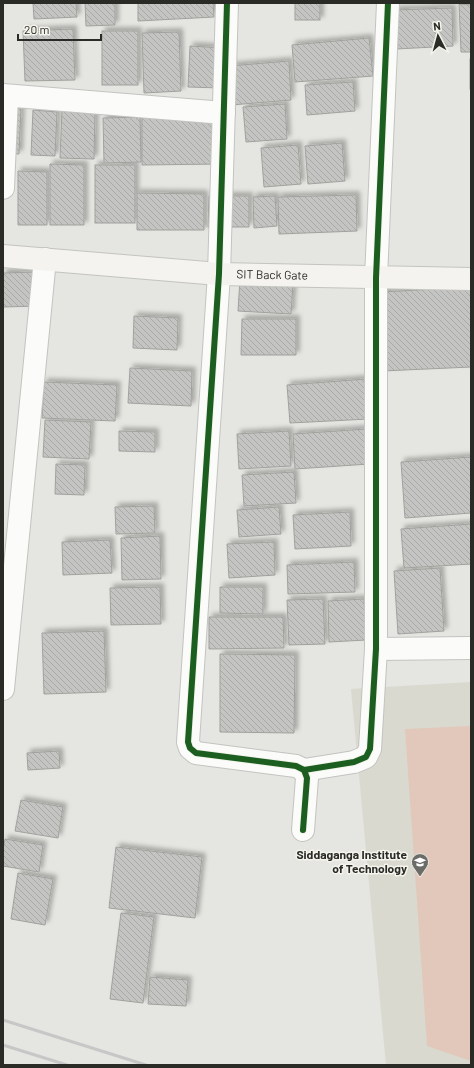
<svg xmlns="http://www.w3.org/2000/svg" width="474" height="1068" viewBox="0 0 474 1068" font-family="Barlow,sans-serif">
  <defs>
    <pattern id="building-back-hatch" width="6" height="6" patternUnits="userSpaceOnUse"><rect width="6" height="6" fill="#c4c5c2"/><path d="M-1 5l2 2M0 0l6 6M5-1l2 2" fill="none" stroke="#a9a9a7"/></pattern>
    <filter id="shadow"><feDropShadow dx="3.5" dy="-3.5" stdDeviation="2" flood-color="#0004"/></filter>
  </defs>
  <rect width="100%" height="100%" fill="#e5e5e1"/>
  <!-- built -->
  <polygon fill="#d9d9cf" points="471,682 471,1065 386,1065 351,689"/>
  <!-- pitch -->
  <polygon fill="#e1c8ba" points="471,726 471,1061 427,1046 405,729"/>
  <!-- building -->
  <g fill="url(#building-back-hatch)" stroke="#a1a19e" filter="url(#shadow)">
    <polygon points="33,3 76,3 77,17 34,19"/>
    <polygon points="85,3 115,3 115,25 86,26"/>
    <polygon points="138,3 213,3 214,17 138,21"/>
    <rect x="295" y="3" width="25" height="17"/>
    <polygon points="459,4 471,5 471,52 461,52"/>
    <polygon points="452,8 453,46 396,49 394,10"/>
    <polygon points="73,29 75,80 25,81 23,31"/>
    <rect x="102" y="31" width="36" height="54"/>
    <polygon points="179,32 181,91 144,93 142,33"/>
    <polygon points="369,38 373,76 295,82 292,45"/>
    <polygon points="190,46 223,48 221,88 188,87"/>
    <rect x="470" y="59" width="1" height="30"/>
    <polygon points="289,61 291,100 231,105 229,66"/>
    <polygon points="353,82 355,111 307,115 305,85"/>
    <polygon points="285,104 287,139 246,142 243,107"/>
    <polygon points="3,106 21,107 19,154 3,153"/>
    <polygon points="33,110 57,112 55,156 31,155"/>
    <polygon points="62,110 95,111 94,159 60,158"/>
    <polygon points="219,113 220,164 142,165 142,115"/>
    <polygon points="140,117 141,162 104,163 103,118"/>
    <polygon points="342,143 345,181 308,184 305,146"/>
    <polygon points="298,145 301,184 264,187 261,148"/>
    <polygon points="50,164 84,165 84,225 50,225"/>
    <rect x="95" y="165" width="40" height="58"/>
    <polygon points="18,171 47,172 47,225 18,225"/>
    <polygon points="137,193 204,194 204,230 137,230"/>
    <polygon points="356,195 357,231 279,234 278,197"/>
    <polygon points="209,196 249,196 249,227 208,227"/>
    <polygon points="275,196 277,226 254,228 253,197"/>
    <polygon points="36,272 38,306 3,307 3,273"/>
    <polygon points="240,279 293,282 291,314 238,311"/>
    <polygon points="471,287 471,367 382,371 382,292"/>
    <polygon points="134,316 178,318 177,350 133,348"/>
    <polygon points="242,319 296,319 296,355 241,355"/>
    <polygon points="130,368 192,371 191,406 128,403"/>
    <polygon points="366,379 369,419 290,423 287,385"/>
    <polygon points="44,382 117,385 115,421 42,418"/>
    <polygon points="45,420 91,422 89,459 43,457"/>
    <polygon points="367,429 369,464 295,469 293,434"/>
    <polygon points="119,431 155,432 155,452 119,451"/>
    <polygon points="289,431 291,466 239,469 237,434"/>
    <polygon points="471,457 471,513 405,518 401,462"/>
    <polygon points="56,464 85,465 84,495 55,494"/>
    <polygon points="294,472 296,503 244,506 242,475"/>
    <polygon points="154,506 155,533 116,534 115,507"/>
    <polygon points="279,507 281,534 239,537 237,510"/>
    <polygon points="350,512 351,546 295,549 293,515"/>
    <polygon points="471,524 471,564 404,568 401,529"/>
    <polygon points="160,536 161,579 122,580 121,538"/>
    <polygon points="110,540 112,573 63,575 62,542"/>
    <polygon points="274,542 275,575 229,578 227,544"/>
    <polygon points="354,562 355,592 288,594 287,565"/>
    <polygon points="440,568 444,631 398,634 394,571"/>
    <polygon points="160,587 161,624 111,625 110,588"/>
    <polygon points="220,587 263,587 263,614 220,613"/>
    <polygon points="323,599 325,644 289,645 287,600"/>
    <polygon points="364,599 366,640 329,642 328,601"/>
    <polygon points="209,617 283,617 284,648 209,649"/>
    <polygon points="104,631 106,692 44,694 42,633"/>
    <polygon points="220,654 295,655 294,733 220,732"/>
    <polygon points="59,751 60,768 28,770 27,753"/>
    <polygon points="21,800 63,807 58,838 15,831"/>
    <polygon points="5,839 43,845 39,872 3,866 3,850"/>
    <polygon points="116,847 202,857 195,918 109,908"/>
    <polygon points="18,873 53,879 45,925 11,919"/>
    <polygon points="121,913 154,917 143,1003 110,999"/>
    <polygon points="150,977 188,980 186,1006 148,1004"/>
  </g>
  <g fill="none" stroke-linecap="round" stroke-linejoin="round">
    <!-- street casing -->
    <g stroke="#c3c3c0" stroke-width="24">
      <g id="street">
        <polyline points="227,3 219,274 188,742 190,748 196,753 296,766 304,770 307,778 303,830"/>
        <polyline points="3,95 224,113"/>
        <polyline points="3,188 7,96"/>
        <polyline points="376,649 471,648"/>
        <polyline points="3,689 45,259"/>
        <polyline points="304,770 354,762 366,757 370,749 376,649 376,278 388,3"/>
      </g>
    </g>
    <!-- secondary casing -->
    <g stroke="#c3c3c0" stroke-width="24">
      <g id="secondary">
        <path id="s1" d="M3 256 219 274 471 279"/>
      </g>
    </g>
    <!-- street -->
    <use href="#street" stroke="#fbfbfa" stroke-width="22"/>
    <!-- secondary -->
    <use href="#secondary" stroke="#f5f3f0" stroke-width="22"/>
    <!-- rail -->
    <g stroke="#c7c7c7" stroke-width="3">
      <polyline points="3,1020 146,1065"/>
      <polyline points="3,1045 67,1065"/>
    </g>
    <!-- cycleway casing -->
    <g stroke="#f4f4ec" stroke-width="8">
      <g id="cycleway">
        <polyline points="227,3 219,274 188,742 190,748 196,753 296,766 304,770 307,778 303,830"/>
        <polyline points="304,770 354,762 366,757 370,749 376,649 376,278 388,3"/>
      </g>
    </g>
    <!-- cycleway -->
    <use href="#cycleway" stroke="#1b5e20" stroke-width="6"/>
  </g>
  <!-- icons -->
  <defs>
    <g id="university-pin" transform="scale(0.9)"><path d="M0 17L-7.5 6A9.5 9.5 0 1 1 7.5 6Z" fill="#6b6b68" stroke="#f4f4ec"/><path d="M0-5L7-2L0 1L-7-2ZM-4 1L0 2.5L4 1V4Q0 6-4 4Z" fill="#fff"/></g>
  </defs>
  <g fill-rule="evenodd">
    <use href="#university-pin" x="420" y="862"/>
  </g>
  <g text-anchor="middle" stroke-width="3" stroke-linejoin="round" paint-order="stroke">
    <!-- street labels -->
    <g font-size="12" fill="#2a2a27" stroke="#f4f4ec">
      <text dy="4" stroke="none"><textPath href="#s1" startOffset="270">SIT Back Gate</textPath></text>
    </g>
    <!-- poi labels -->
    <g font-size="12" font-weight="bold" fill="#2a2a27" stroke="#f4f4ec" text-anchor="end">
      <text x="407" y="859">Siddaganga Institute<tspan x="407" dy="14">of Technology</tspan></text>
    </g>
  </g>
  <!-- border -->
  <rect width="474" height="1068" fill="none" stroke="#2a2a27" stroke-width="8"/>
  <!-- north arrow -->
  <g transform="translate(438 36) rotate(354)" stroke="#f4f4ec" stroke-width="3" paint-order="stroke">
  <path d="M0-3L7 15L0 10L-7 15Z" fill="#2a2a27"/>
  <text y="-6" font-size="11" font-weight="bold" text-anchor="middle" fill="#2a2a27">N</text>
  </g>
  <!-- scale -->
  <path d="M18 34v6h83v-6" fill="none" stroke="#2a2a27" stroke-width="2"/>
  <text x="24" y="34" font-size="12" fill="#2a2a27" stroke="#f4f4ec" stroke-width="3" paint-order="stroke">20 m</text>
</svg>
